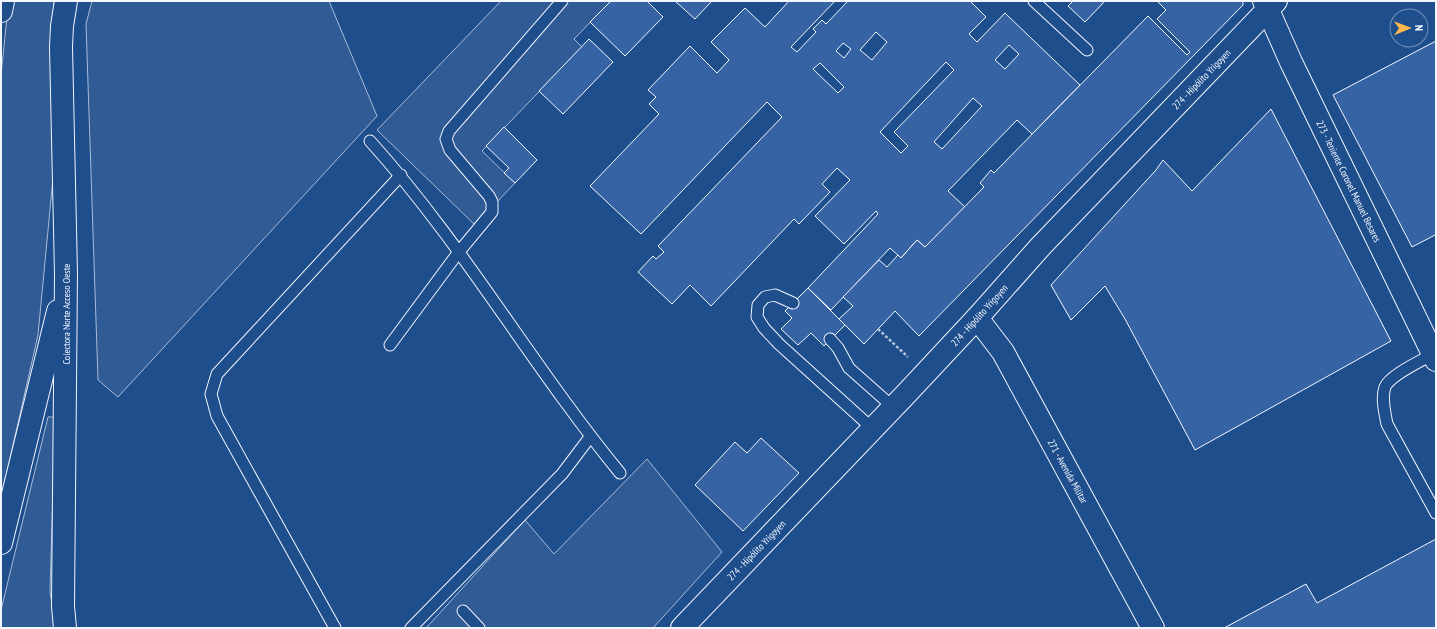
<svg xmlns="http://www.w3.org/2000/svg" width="1437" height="629" viewBox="0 0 1437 629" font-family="'PT Sans Narrow',sans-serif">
  <rect width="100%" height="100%" fill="#1f4e8c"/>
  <!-- built -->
  <g fill="#305b95" stroke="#a8bbd7">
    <polygon points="12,1 54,1 52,89 53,178 38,335 1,498 1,75 7,17"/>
    <polygon points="92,1 329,1 377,116 118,397 98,380 86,24"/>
    <polygon points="501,1 611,1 574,39 582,47 482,151 515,183 475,225 377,130"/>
    <polygon points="48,417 55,417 50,592 56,628 1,628 1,610"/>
    <polygon points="647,459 722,552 653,628 426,628 525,520 554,554"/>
  </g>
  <!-- building -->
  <g fill="#3563a3" stroke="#f2f6ff" fill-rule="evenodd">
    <polygon points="611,1 647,1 663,17 625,56 590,22"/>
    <polygon points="675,1 712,1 695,19"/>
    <path d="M789 1H835L791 47 797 52 816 32 813 29 822 20 826 24 848 1H970L986 17 969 34 977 42 1005 13 1080 85 1032 134 1017 120 948 191 965 207 925 247 917 240 901 258 890 248 831 310 808 288 878 214 876 211 844 244 815 216 850 180 837 168 822 184 830 192 799 224 794 219 711 306 690 285 672 304 638 272 653 256 656 259 664 252 658 246 782 117 767 102 641 234 590 186 659 114 649 104 656 97 648 90 690 46 717 73 729 60 711 42 745 8 765 27ZM876 32 887 42 872 60 860 50ZM843 43 851 49 844 58 836 51ZM1009 45 1019 54 1005 69 995 60ZM946 62 954 70 894 132 908 146 901 153 880 132ZM820 63 844 87 838 93 813 69ZM973 98 982 106 942 149 934 142Z"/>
    <polygon points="1073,1 1105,1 1085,22 1068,6"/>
    <polygon points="1157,1 1243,1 1243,5 919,336 895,311 864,344 839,319 853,306 843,297 879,260 887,267 898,255 901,258 917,240 925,247 984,187 980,183 991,170 994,173 1148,16 1187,55 1190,52 1157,19 1166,10"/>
    <polygon points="589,39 613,62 563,114 539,91"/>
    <polygon points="1436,41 1436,236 1435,235 1412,247 1333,95"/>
    <polygon points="1271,109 1391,341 1195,450 1125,319 1105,286 1071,320 1051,285 1156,170 1163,160 1192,191"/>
    <polygon points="504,127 537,160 515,183 504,173 509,168 486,146"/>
    <polygon points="808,288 845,325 824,346 811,333 798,345 781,329 792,318 785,311"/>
    <polygon points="761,438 799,473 743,531 695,485 735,442 747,453"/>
    <polygon points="1436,539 1436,628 1224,628 1306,584 1317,603"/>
  </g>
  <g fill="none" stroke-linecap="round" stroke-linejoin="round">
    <!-- lane casing -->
    <g stroke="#f2f6ff" stroke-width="13">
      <g id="lane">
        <polyline points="1034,1 1087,50"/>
        <path d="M370 141C463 244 532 366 620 473"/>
        <polyline points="793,303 775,295 765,297 758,305 757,317 764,328 779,344 873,429"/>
        <polyline points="830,339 838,348 849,368 893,407"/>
        <polyline points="390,345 458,253 492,212 492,202 489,196 450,150 446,139 449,131 562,1"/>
        <path d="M1433 354C1421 361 1390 375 1385 387 1381 398 1385 414 1387 424L1436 513"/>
        <polyline points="463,611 479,628"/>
        <polyline points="335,628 217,416 211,394 217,374 401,175"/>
        <polyline points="411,628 562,474 590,437"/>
      </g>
    </g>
    <!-- street casing -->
    <g stroke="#f2f6ff" stroke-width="24">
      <polyline id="street" points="1264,1 1291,62 1436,360"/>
    </g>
    <!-- secondary casing -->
    <g stroke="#f2f6ff" stroke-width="24">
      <g id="secondary">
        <polyline points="977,318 1003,352 1153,628"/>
        <polyline points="1,543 58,311"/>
        <polyline points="65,628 63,606 66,274 61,47 62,26 66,1"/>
        <polyline points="682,628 906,394 977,318 1040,247 1276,1"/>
      </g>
    </g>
    <!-- highway casing -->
    <g stroke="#f2f6ff" stroke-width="24">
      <polyline id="highway" points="1,11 3,1"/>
    </g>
    <!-- path -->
    <polyline stroke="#b3c4dc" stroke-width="2.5" stroke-dasharray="3 2" stroke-linecap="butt" points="878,329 908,357"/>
    <!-- lane -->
    <use href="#lane" stroke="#1f4e8c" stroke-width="11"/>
    <!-- street -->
    <use href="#street" stroke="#1f4e8c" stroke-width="22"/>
    <!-- secondary -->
    <use href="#secondary" stroke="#1f4e8c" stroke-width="22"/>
    <!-- highway -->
    <use href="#highway" stroke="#1f4e8c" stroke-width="22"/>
  </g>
  <g text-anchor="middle" stroke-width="3" stroke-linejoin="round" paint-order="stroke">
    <!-- street labels -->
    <g font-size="10" fill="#f2f6ff" stroke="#1f4e8c">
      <text transform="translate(1201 79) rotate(-46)" y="4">274 - Hipólito Yrigoyen</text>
      <text transform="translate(1349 181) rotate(64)" y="4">273 - Teniente Coronel Manuel Besares</text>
      <text transform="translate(66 314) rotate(-90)" y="4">Colectora Norte Acceso Oeste</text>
      <text transform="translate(979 315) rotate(-48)" y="4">274 - Hipólito Yrigoyen</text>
      <text transform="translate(1068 471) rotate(61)" y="4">271 - Avenida Militar</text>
      <text transform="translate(756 550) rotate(-46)" y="4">274 - Hipólito Yrigoyen</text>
    </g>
  </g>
  <!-- border -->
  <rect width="1437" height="629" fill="none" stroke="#f2f6ff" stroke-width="4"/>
  <!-- north arrow -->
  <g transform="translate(1409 28) rotate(89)"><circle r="19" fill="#1f4e8c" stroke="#7391ba"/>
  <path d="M0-3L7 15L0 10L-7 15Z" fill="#ffb74d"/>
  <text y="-6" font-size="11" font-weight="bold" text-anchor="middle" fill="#f2f6ff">N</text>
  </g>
</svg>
